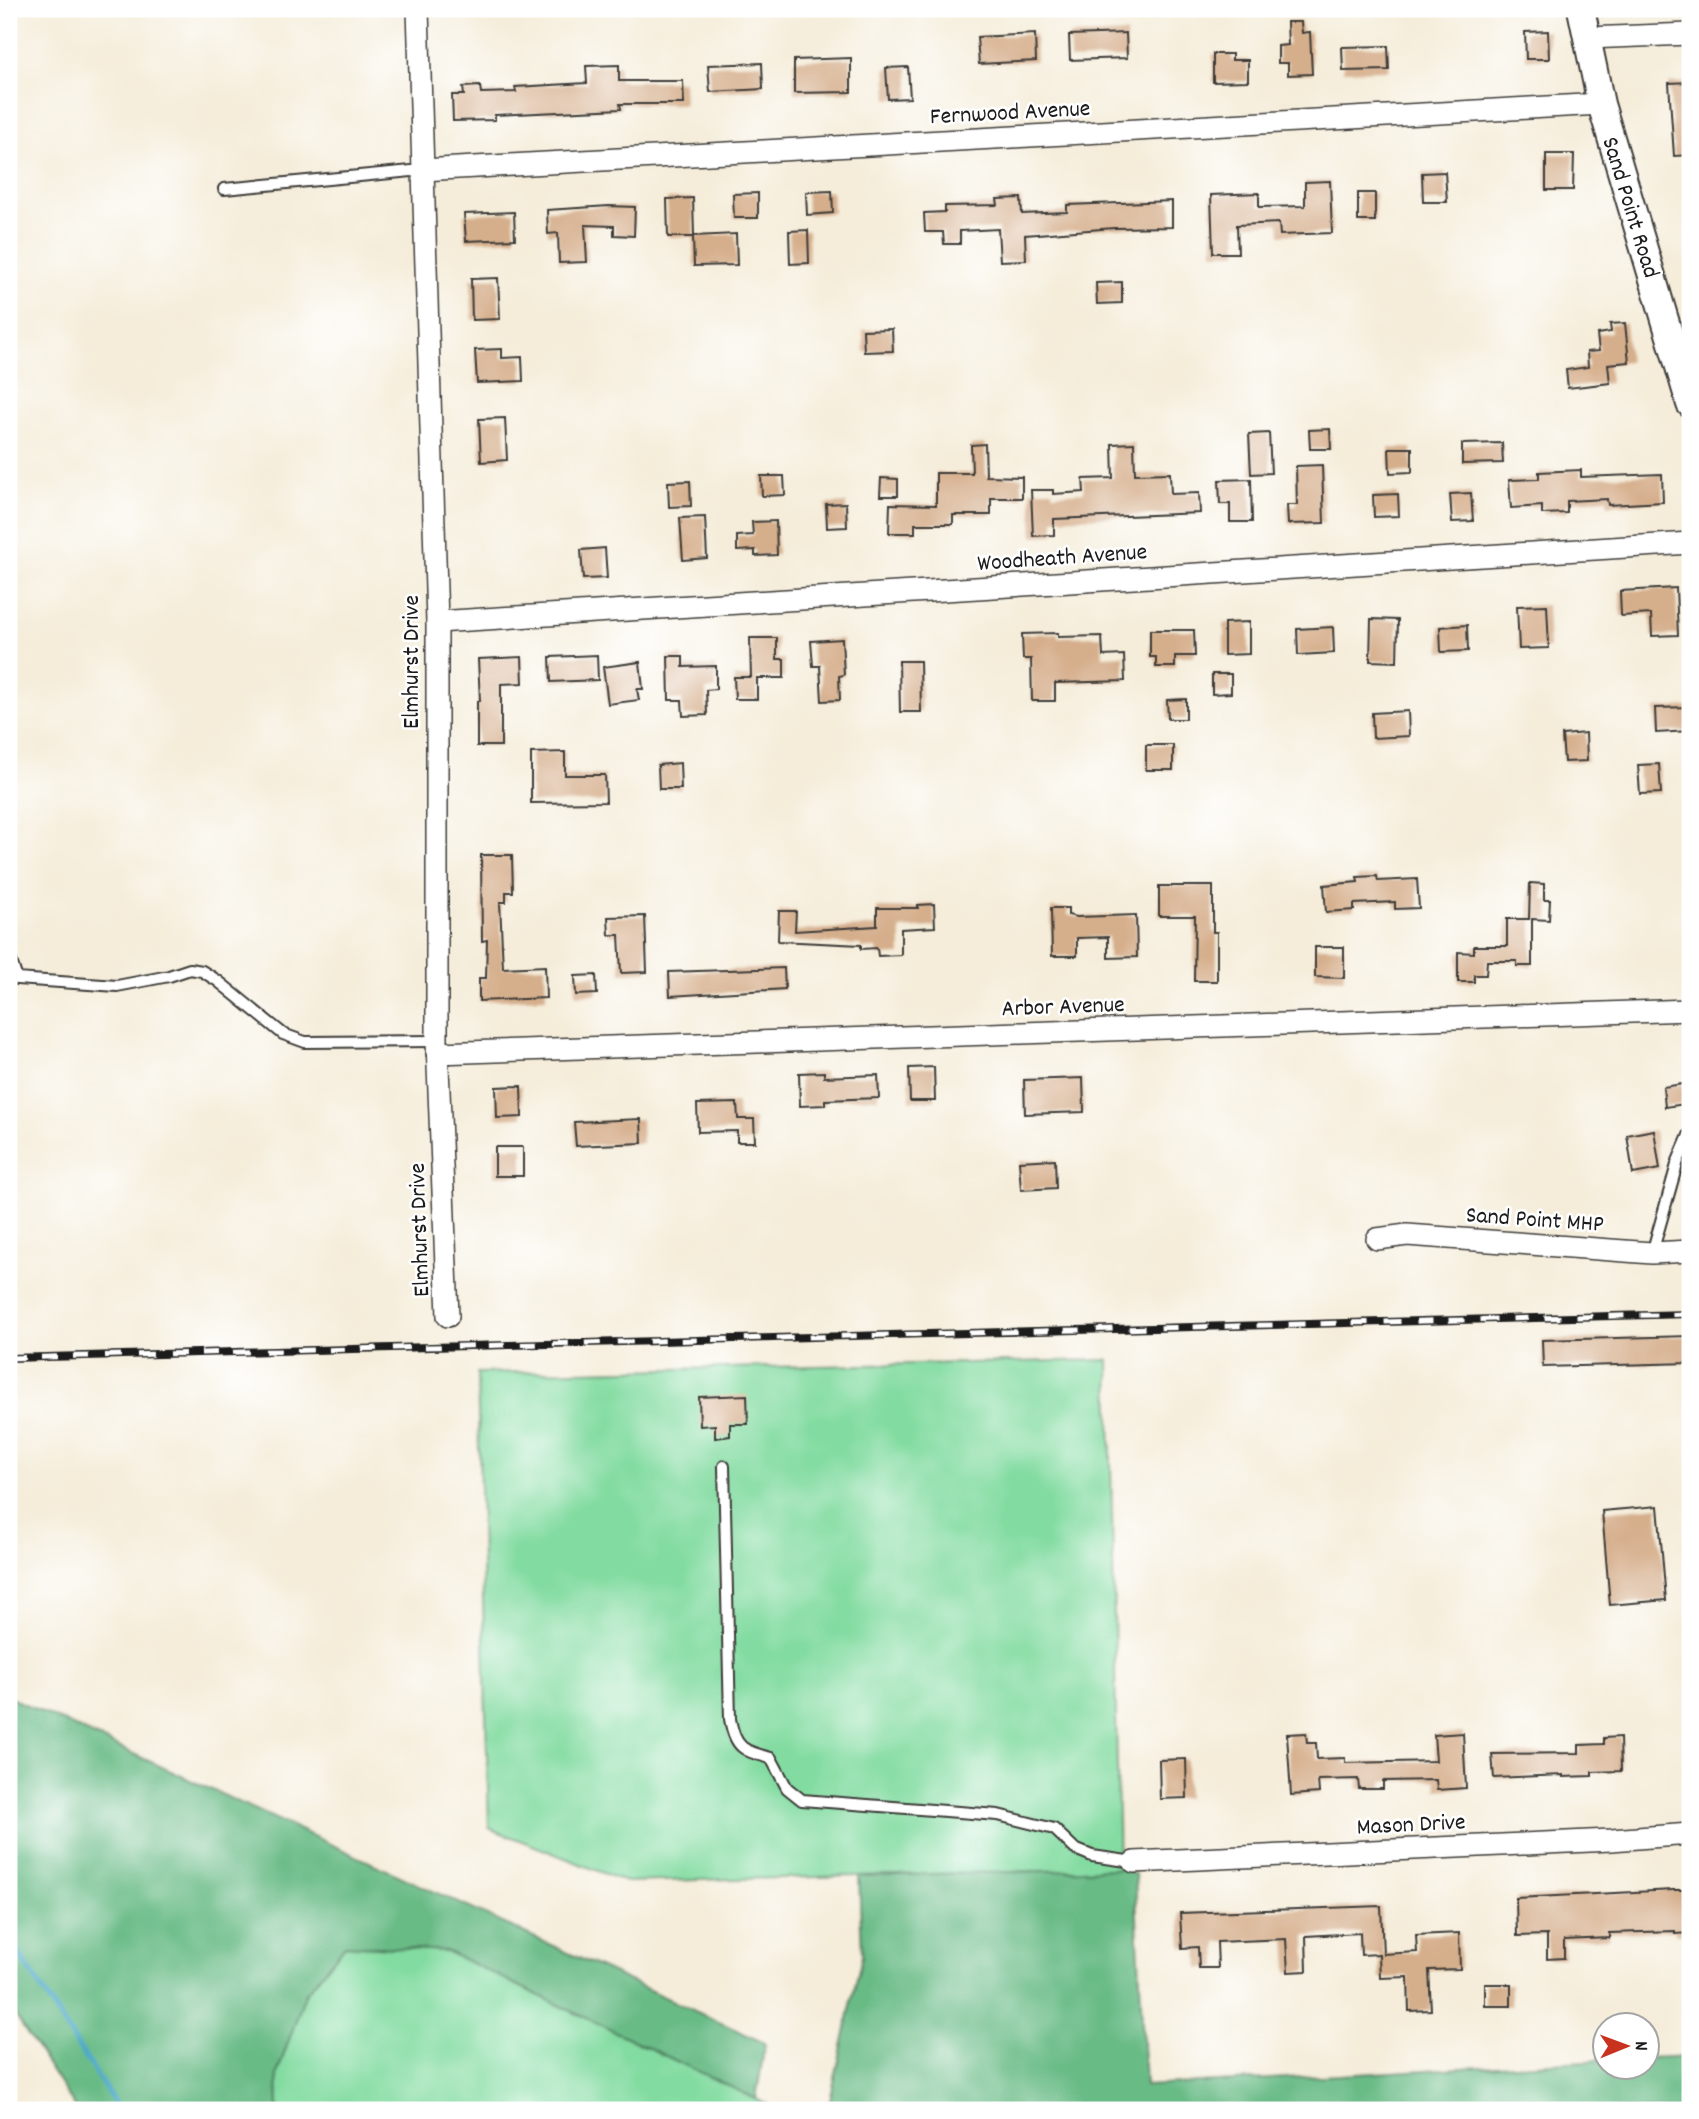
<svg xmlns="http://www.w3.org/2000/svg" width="1699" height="2119" viewBox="0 0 1699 2119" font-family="Dekko,sans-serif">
  <rect width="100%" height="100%" fill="#fff"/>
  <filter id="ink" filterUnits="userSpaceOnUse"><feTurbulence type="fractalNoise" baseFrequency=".0143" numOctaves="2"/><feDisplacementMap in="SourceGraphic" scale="14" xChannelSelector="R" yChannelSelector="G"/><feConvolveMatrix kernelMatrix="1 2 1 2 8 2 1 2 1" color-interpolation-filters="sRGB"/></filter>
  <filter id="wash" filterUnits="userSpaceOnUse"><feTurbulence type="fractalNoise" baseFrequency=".00686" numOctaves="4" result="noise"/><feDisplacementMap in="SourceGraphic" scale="28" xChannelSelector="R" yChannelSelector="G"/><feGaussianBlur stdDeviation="1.57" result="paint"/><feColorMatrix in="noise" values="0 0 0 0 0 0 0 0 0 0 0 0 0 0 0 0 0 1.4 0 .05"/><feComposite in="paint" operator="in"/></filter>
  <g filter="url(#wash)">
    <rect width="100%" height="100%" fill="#f5edda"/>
    <!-- green -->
    <g fill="#82dba0" stroke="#4f7c5e" stroke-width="2">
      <polygon points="1109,1360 1119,1869 626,1882 489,1828 477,1373"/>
      <polygon points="344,1945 446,1951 779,2110 278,2110 277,2074 305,1994"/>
    </g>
    <!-- forest -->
    <g fill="#69bb86" stroke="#426c51" stroke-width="2">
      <polygon points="9,1697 765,2043 756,2099 446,1951 345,1945 305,1994 277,2074 278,2110 77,2110 9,2006"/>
      <polygon points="1119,1869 1135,1874 1145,2086 1604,2060 1604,2066 1646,2066 1647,2058 1690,2056 1690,2110 828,2110 862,1955 859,1876"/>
    </g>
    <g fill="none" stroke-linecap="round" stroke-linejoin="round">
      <!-- stream -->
      <polyline stroke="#4ba8ca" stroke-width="5" points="9,1938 119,2110"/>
    </g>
    <g id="blocks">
      <!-- building -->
      <g fill="#d5ae8b">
        <polygon points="1287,22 1301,22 1302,33 1310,32 1312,74 1288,75 1288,63 1278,63 1278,46 1288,45"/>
        <polygon points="1548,31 1549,59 1526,59 1525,32"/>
        <polygon points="1126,33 1127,58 1070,60 1069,35"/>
        <polygon points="1035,34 1036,61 979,64 977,37"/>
        <polygon points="1388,46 1389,70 1343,71 1342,47"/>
        <polygon points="1213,54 1232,54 1232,60 1248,60 1248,81 1213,82"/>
        <polygon points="851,58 851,92 794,93 794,60"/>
        <polygon points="762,63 763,89 710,92 708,65"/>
        <polygon points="619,65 619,81 683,81 684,104 620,104 621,109 495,115 495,120 453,121 452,95 464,95 463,87 480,86 481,93 516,92 515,87 587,83 586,66"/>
        <polygon points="908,67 910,98 888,99 886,68"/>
        <polygon points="1690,82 1690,155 1674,156 1669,83"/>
        <polygon points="1546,154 1574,154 1573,190 1546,190"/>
        <polygon points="1445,172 1447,202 1423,202 1422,173"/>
        <polygon points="1330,181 1332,233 1280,235 1279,223 1237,225 1238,253 1213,253 1211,195 1259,193 1259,207 1305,206 1305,182"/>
        <polygon points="832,191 833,213 807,215 806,192"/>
        <polygon points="758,193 758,218 734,218 733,194"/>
        <rect x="1358" y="193" width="17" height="28"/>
        <polygon points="693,198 694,236 736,234 737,265 694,266 693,237 668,237 667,199"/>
        <polygon points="1021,198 1022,214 1067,212 1067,205 1172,201 1172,227 1114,228 1025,235 1026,260 1000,261 998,229 960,231 960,244 944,244 943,232 925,232 924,213 945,212 945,206 998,205 997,199"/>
        <polygon points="609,206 635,207 634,236 614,235 614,226 585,225 587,262 559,263 558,233 548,234 547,210"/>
        <polygon points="514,212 515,239 466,241 464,214"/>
        <polygon points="808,230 809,263 790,264 789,231"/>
        <polygon points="498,278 500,319 472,320 471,279"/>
        <polygon points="1122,282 1122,303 1097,304 1096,283"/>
        <polygon points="1625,323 1629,362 1608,364 1610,383 1568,388 1566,370 1588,367 1587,352 1599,351 1597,334 1611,332 1610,324"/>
        <polygon points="892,329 893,351 864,352 863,330"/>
        <polygon points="502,349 502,358 522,357 523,381 477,383 475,350"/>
        <polygon points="505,418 507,460 481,462 479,419"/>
        <polygon points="1330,429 1331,449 1310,449 1309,430"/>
        <polygon points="1269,433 1271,473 1251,474 1249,434"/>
        <polygon points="1134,443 1135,474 1170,473 1171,494 1199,493 1200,513 1054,519 1054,535 1033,536 1031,490 1053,490 1053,494 1084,492 1083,479 1113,478 1112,444"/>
        <polygon points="1502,443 1503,463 1462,464 1462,444"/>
        <polygon points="985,444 986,476 1022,477 1022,498 991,498 991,515 953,515 953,524 915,524 915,533 889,533 890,504 936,505 936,473 972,473 971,445"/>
        <polygon points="1389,448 1412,448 1412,472 1390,473"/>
        <polygon points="1322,465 1324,523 1288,524 1287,505 1297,505 1296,466"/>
        <polygon points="1581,470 1581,477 1662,474 1663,502 1608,505 1607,499 1567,501 1567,513 1542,514 1542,506 1511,508 1509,480 1539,479 1539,472"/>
        <polygon points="761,476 784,476 785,495 762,496"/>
        <polygon points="881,478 898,479 898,496 880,496"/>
        <polygon points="1251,479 1252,522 1230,522 1230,504 1220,504 1219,480"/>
        <polygon points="690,481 691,506 669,507 668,482"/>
        <polygon points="1471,493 1473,521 1452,522 1450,494"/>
        <polygon points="1398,494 1399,516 1374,517 1373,495"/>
        <polygon points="846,503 847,527 827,528 826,504"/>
        <polygon points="705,517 707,558 683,560 680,518"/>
        <polygon points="776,521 777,555 755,556 755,550 737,551 737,536 753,535 752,522"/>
        <polygon points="605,548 607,578 583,579 581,550"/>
        <polygon points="1676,588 1678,635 1652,636 1651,614 1621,616 1620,591"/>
        <polygon points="1547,605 1549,648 1519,649 1517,606"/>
        <polygon points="1371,619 1398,620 1397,662 1370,661"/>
        <polygon points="1249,622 1249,654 1224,655 1224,623"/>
        <polygon points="1467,625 1468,651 1441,652 1440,627"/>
        <polygon points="1333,627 1334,653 1298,655 1297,629"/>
        <polygon points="1150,630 1194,630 1195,656 1175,656 1175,667 1156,667 1156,657 1150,657"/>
        <polygon points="1058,633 1058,637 1102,636 1103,656 1124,655 1125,681 1055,683 1055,701 1032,701 1031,659 1023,659 1022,634"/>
        <polygon points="750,638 777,638 777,659 784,659 784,678 757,678 757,699 735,699 734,677 751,677"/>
        <polygon points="842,639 844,675 839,676 840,700 822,701 820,666 813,666 811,641"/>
        <polygon points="597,655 598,680 551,682 550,657"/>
        <polygon points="668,656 683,656 683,667 716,666 716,689 706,690 707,715 683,716 682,700 669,700"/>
        <polygon points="522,657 523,683 501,684 501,746 477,746 477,701 480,701 478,659"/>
        <polygon points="899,661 920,661 921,712 900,712"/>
        <polygon points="640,662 643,689 637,689 639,700 608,704 603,667"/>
        <polygon points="1212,674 1231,674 1231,693 1212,694"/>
        <polygon points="1186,699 1186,719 1168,719 1167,700"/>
        <polygon points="1690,707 1690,731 1656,733 1655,708"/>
        <polygon points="1408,711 1409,736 1373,738 1372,713"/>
        <polygon points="1586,733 1587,761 1564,762 1562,735"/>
        <rect x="1146" y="745" width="27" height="25"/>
        <polygon points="565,752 565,775 605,775 606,802 531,803 531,753"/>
        <polygon points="680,763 681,789 659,789 658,765"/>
        <polygon points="1659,764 1661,793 1640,794 1638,765"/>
        <polygon points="481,855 512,855 513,892 506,892 506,902 500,902 503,968 545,966 546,998 479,1001 479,978 486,978 487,940 482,941"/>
        <polygon points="1377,876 1378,881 1417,879 1419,908 1395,909 1395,902 1354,904 1354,910 1326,912 1324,885 1358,882 1357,877"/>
        <polygon points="1530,883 1544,884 1544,900 1550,900 1549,920 1532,919 1532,966 1517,966 1517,961 1487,961 1486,975 1474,975 1474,982 1458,982 1458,952 1474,953 1474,946 1507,946 1507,919 1529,919"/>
        <polygon points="1159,886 1213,886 1213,932 1217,932 1217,981 1194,981 1195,916 1159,916"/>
        <polygon points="934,904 935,927 901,929 901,955 878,956 877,948 861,949 861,945 778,941 779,911 796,911 795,931 877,926 877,908 918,908 918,905"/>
        <polygon points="1051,908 1068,908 1068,915 1077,917 1136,915 1137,957 1108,958 1108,937 1077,938 1077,956 1052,956"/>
        <polygon points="645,916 647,972 621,973 619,935 609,935 608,917"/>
        <polygon points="1315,947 1344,947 1344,978 1315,977"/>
        <polygon points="784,968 785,989 670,996 669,972"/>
        <polygon points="596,975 597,994 576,995 575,976"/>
        <polygon points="934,1067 935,1101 910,1101 909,1068"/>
        <polygon points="824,1072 824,1077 878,1075 879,1098 825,1100 825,1105 800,1106 799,1073"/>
        <polygon points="1083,1078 1084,1112 1025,1114 1024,1080"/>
        <polygon points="1683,1084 1685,1104 1665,1107 1663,1087"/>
        <polygon points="521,1086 522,1117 497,1118 496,1087"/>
        <polygon points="737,1103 738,1119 754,1119 755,1142 737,1142 737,1131 698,1132 697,1104"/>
        <polygon points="641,1119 642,1143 576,1146 574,1122"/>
        <polygon points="1654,1130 1660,1169 1633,1174 1627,1135"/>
        <rect x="495" y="1147" width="28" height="29"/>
        <polygon points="1055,1159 1056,1188 1021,1190 1019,1161"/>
        <polygon points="1690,1336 1690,1363 1543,1367 1542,1340"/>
        <polygon points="747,1395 748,1424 730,1424 730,1436 715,1438 715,1425 700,1426 699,1397"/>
        <polygon points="1658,1506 1666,1600 1610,1605 1602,1511"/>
        <polygon points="1306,1733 1307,1743 1316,1743 1317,1759 1345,1758 1345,1763 1436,1761 1434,1735 1463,1733 1466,1788 1437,1790 1436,1780 1383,1781 1383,1789 1359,1789 1358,1779 1318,1780 1319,1793 1291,1795 1287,1734"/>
        <polygon points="1620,1737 1621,1771 1592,1772 1592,1776 1563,1777 1563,1775 1494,1778 1492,1754 1579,1753 1579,1745 1604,1744 1604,1738"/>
        <polygon points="1186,1759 1187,1798 1160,1799 1159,1760"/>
        <polygon points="1674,1890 1690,1890 1690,1933 1675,1934 1675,1931 1609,1933 1609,1938 1564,1940 1564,1958 1547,1959 1547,1935 1517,1936 1516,1898"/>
        <polygon points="1381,1906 1383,1954 1417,1952 1416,1935 1459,1933 1460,1969 1429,1970 1431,2010 1409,2011 1408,1977 1380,1978 1379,1954 1361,1955 1360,1933 1306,1936 1307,1971 1288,1972 1286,1939 1217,1942 1218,1968 1199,1968 1198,1947 1182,1948 1180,1913"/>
        <rect x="1485" y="1984" width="26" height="22"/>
      </g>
    </g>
  </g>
  <g filter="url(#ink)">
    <use href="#blocks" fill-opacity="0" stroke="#3d3b38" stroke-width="2"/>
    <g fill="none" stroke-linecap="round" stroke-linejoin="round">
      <!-- service casing -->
      <g stroke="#3d3b38" stroke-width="14">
        <g id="service">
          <polyline points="224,189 422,170"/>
          <polyline points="9,955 17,979 117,986 169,976 190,969 202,971 218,981 283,1034 305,1042 437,1041"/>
          <polyline points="1652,1253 1678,1161 1690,1133"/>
          <path d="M724 1466 730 1719C735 1748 743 1751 771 1758L787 1788 802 1800 998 1815 1054 1829 1075 1849 1092 1856 1134 1862"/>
        </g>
      </g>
      <!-- minor casing -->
      <g stroke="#3d3b38" stroke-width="24">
        <g id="minor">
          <polyline points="418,9 437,622 437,1041 448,1316"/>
          <polyline points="1587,38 1690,34"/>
          <polyline points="422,170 1601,104"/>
          <polyline points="437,622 1690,543"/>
          <polyline points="437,1053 1690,1010"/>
          <polyline points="1377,1239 1407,1235 1652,1253 1690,1251"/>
          <polyline points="1134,1862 1611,1840 1690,1834"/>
        </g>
      </g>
      <!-- tertiary casing -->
      <g stroke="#3d3b38" stroke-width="30">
        <polyline id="tertiary" points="1581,9 1601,104 1690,404"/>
      </g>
      <!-- service -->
      <use href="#service" stroke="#fff" stroke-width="10"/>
      <!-- minor -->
      <use href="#minor" stroke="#fff" stroke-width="21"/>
      <!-- tertiary -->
      <use href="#tertiary" stroke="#fff" stroke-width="26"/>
      <!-- rail casing -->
      <g stroke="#1c1c1c" stroke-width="8">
        <polyline id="rail" points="9,1358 1690,1314"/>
      </g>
      <!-- rail -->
      <use href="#rail" stroke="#fff" stroke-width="5" stroke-dasharray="16" stroke-linecap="butt"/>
    </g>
  </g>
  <g text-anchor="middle" stroke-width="5" stroke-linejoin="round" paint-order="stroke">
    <!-- street labels -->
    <g font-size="24" fill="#1c1c1c" stroke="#fff">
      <text transform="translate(1010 111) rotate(-3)" y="8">Fernwood Avenue</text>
      <text transform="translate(1632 207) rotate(73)" y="8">Sand Point Road</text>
      <text transform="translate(1062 556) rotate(-4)" y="8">Woodheath Avenue</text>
      <text transform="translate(410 662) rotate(-90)" y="8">Elmhurst Drive</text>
      <text transform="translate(1063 1005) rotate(-2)" y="8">Arbor Avenue</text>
      <text transform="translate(1535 1218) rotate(4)" y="8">Sand Point MHP</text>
      <text transform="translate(418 1230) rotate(-92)" y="8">Elmhurst Drive</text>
      <text transform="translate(1411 1823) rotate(-3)" y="8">Mason Drive</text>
    </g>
  </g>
  <!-- margin -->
  <rect width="1699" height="2119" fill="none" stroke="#fff" stroke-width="35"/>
  <!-- north arrow -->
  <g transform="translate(1626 2046) rotate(89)"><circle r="33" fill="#ffffff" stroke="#a4a4a4" stroke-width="2"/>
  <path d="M0-5L12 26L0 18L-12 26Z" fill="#c8321e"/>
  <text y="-10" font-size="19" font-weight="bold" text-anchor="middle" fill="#1c1c1c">N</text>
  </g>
</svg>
